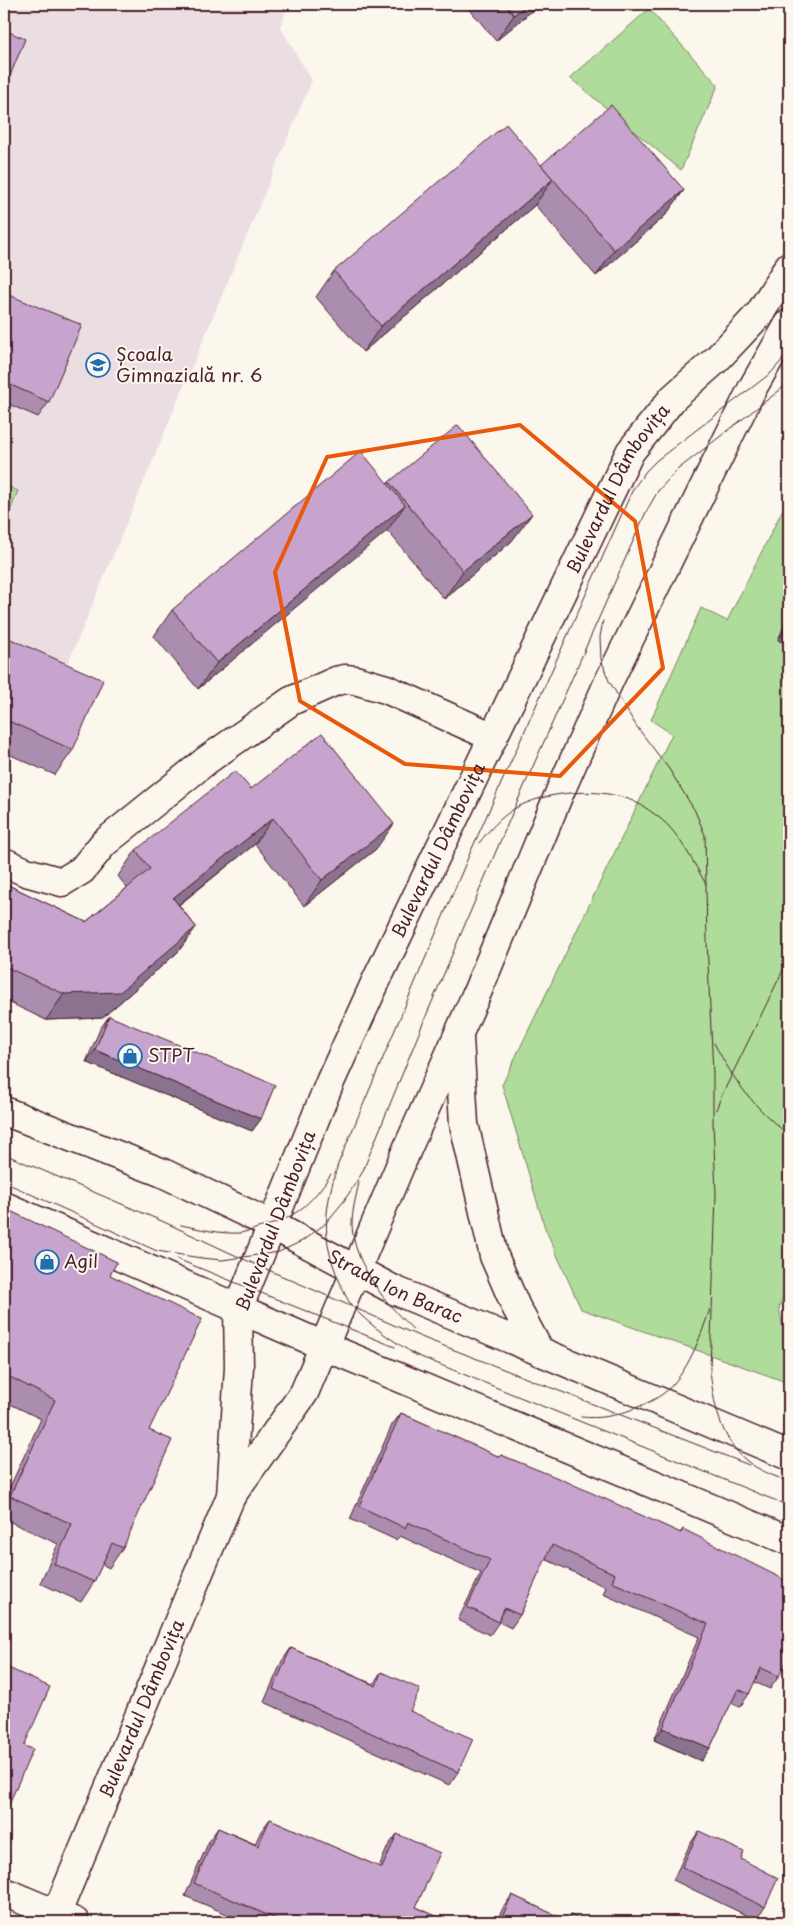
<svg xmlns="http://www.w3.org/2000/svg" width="793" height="1926" viewBox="0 0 793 1926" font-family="'Playpen Sans',sans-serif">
  <rect width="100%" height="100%" fill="#fbf7ec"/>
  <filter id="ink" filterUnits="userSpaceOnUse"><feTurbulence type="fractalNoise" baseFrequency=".02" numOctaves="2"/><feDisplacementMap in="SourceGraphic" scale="10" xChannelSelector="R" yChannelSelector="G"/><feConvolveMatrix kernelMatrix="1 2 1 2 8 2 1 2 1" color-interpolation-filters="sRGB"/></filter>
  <g filter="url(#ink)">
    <!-- built -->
    <polygon fill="#ebdee3" points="4,4 289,4 280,27 312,80 63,675 4,650"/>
    <!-- green -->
    <g fill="#afdc9a" stroke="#7c7e62">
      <polygon points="649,9 718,85 681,170 570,78"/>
      <polygon points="4,485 18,491 4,526"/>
      <polygon points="789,497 789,1276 779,1309 789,1352 789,1383 581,1309 545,1228 502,1085 672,734 651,720 701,608 727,621"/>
    </g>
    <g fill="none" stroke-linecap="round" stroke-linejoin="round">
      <!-- minor casing -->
      <g stroke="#4a1f2b" stroke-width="31">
        <g id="minor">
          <polyline points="4,862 26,872 62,882 82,870 104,843 207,760 291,701 336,681 345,679 355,680 386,689 493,737"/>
          <polyline points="459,1038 464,1124 494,1256 516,1307 540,1352"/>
          <path id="s1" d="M4 1111 163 1173 272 1225 394 1290 789 1456"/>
          <polyline points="4,1206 324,1346 789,1541"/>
          <path id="s2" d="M231 1496 239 1367 238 1309 330 1082 376 981 630 452 673 398 717 359 760 313 789 266"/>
          <polyline points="4,1892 75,1922"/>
          <path id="s3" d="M53 1922 231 1496 304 1393 408 1147 476 995 559 794 609 681 752 389 789 324"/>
        </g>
      </g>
      <!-- minor -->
      <use href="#minor" stroke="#fbf7ec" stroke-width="28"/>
      <!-- tram -->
      <g stroke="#4a1f2b" stroke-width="1">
        <path d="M603 621 600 637 601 659 609 681 637 727 669 769 695 811 705 835 707 941 713 1074V1122L716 1194 710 1369C713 1402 720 1439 747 1461 759 1471 775 1476 789 1482"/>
        <path d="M479 843C489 830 500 818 514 809 544 791 603 786 635 802 644 806 653 813 661 819 679 833 694 864 706 884"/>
        <path d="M714 1043C734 1081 754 1108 789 1135"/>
        <polyline points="716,1110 721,1097 789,958"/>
        <polyline points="4,1154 164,1222 241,1258 421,1337 749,1465"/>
        <polyline points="4,1182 157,1251 201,1258 222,1260 279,1252 302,1241 325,1224 344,1201 362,1173 423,1023 514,809 646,512 658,491 677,470 789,383"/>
        <path d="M359 1183C356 1196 352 1211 352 1225 353 1263 387 1306 414 1330"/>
        <path d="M181 1225C200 1229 220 1234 239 1233 246 1232 252 1230 258 1228 294 1220 311 1204 331 1174"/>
        <polyline points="177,1259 395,1347"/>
        <polyline points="411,1353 789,1506"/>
        <path d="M417 1356C394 1341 371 1327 353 1307 346 1299 343 1289 339 1280 320 1237 325 1206 338 1164L470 853 633 489 646 471 657 460 771 373 789 352"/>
        <path d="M581 1417C600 1419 615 1416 633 1409 643 1405 655 1400 664 1393 688 1373 700 1338 710 1309"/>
      </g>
    </g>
    <!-- wall -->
    <g fill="#ab8db0" stroke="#4a1f2b">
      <polygon points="465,4 540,4 496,41"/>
      <polygon points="541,165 684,190 665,216 596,276 535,205 363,352 316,297 334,271"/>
      <polygon points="4,293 49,402 38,417 4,402"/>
      <polygon points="389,482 512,541 444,599 387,530 198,689 154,636 172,610 388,484"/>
      <polygon points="789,614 789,645 778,640"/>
      <polygon points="4,636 73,750 55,775 4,752"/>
      <polygon points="251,789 376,849 304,906 255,844 179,905 196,927 178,952 102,1018 46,1020 4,1000 4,883 86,922 127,888 118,876 136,850"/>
      <polygon points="109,1016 261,1119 252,1131 86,1062 100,1029"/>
      <polygon points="4,1208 110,1275 149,1430 123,1548 109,1568 102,1564 94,1582 81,1602 40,1583 58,1544 4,1519 4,1500 41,1419 4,1401"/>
      <polygon points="401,1413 499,1457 501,1455 680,1533 683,1529 779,1676 770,1689 754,1682 749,1694 740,1707 731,1703 710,1748 701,1761 654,1740 699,1637 603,1594 606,1587 545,1559 520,1615 511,1628 499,1622 490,1635 458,1620 481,1573 400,1536 396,1540 350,1519 392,1425"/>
      <polygon points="291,1648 373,1684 381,1672 458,1772 449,1785 264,1702 282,1661"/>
      <polygon points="270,1819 379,1867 388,1846 397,1834 416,1907 449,1922 245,1922 185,1896 209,1841 218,1828 255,1844 261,1831"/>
      <polygon points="699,1831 741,1859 765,1907 756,1920 673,1880 690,1844"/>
      <polygon points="512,1895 567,1921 570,1915 586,1922 496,1922 503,1908"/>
    </g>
    <!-- shaded-wall -->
    <g fill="#8b7390" stroke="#4a1f2b">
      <polygon points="527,4 540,4 496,41 514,15"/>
      <polygon points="553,179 535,205 363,352 381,326"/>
      <polygon points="684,190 665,216 596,276 614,250"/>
      <polygon points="405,505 387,531 198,689 217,663"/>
      <polygon points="532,514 512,541 444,599 463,571"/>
      <polygon points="789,624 789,645 778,640"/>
      <polygon points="273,818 255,844 155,923 173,898"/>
      <polygon points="394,824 376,849 304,906 322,880"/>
      <polygon points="196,927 178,952 102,1018 46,1020 64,994"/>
      <polygon points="95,1050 261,1119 252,1131 86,1062"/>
      <polygon points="663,1728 710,1748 701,1761 654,1740"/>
    </g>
    <!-- building -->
    <g fill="#c7a4cd" stroke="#4a1f2b">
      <polygon points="505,4 527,4 514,15"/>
      <polygon points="4,30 25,39 5,88 4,88"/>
      <polygon points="611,105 684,190 614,250 541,165"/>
      <polygon points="506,124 553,179 381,326 334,271"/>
      <polygon points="4,293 82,325 49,402 4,382"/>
      <polygon points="458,425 532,514 463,571 389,482"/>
      <polygon points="361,451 405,505 217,663 172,610"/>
      <polygon points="4,636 103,680 73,750 4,719"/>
      <polygon points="322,733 394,824 322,880 273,818 173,898 196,927 120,992 64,994 4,966 4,883 86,922 150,869 136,850 235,771 251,789"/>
      <polygon points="109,1016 275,1085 261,1119 95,1050"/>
      <polygon points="4,1208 117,1262 110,1275 202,1319 149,1430 172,1440 123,1548 112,1543 94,1582 54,1564 72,1524 10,1496 55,1400 4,1374"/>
      <polygon points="401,1413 500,1457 501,1455 563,1480 681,1533 683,1529 789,1582 789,1656 779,1676 761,1668 749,1694 738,1689 710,1748 663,1728 708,1624 612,1582 615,1574 552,1545 520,1615 504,1608 499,1622 467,1607 490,1560 408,1522 405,1528 359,1506"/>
      <polygon points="291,1648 376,1686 381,1672 420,1689 410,1711 473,1739 458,1772 273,1689"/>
      <polygon points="4,1666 50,1687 24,1746 33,1749 6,1811 4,1810"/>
      <polygon points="270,1819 382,1868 397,1834 440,1853 416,1907 449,1922 283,1922 194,1883 218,1828 258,1846"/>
      <polygon points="699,1831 744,1852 741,1859 778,1878 765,1907 682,1867"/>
      <polygon points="512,1895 568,1921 570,1915 586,1922 500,1922"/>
    </g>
  </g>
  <!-- marked area -->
  <path fill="none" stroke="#e8590c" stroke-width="4" stroke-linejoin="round" d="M520 425 635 521 663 668 560 776 405 764 300 701 275 572 327 457Z"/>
  <!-- icons -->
  <defs>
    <g id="school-ring" transform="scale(1.25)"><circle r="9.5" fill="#fbf7ec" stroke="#1f6fb2" stroke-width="1.5"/><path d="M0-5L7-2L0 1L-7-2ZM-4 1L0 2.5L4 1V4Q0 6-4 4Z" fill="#1f6fb2"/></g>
    <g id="shop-ring" transform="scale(1.25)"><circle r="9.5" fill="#fbf7ec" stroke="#1f6fb2" stroke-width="1.5"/><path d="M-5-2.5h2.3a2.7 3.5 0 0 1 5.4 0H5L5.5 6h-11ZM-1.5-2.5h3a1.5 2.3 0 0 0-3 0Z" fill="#1f6fb2"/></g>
  </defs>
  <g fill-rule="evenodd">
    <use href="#school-ring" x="98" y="365"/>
    <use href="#shop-ring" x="130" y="1056"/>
    <use href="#shop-ring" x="47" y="1262"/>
  </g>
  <g text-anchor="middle" stroke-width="4" stroke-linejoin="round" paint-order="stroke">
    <!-- poi labels -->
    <g font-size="18" fill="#4a1f2b" stroke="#fbf7ec" text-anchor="start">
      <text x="116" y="361">Școala<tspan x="116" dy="21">Gimnazială nr. 6</tspan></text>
      <text x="148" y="1062">STPT</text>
      <text x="64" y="1268">Agil</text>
    </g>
    <!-- street labels -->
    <g font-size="18" fill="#4a1f2b" stroke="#fbf7ec">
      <text dy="6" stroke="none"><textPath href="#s2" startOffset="1092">Bulevardul Dâmbovița</textPath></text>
      <text dy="6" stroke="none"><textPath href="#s2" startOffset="688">Bulevardul Dâmbovița</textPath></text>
      <text transform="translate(276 1221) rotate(-69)" y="6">Bulevardul Dâmbovița</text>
      <text dy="6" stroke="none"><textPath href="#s1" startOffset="429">Strada Ion Barac</textPath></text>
      <text dy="6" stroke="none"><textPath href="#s3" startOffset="231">Bulevardul Dâmbovița</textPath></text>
    </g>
  </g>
  <!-- margin -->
  <rect width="793" height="1926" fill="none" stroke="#fbf7ec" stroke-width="20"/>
  <rect x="10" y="10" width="773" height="1906" fill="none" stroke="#4a1f2b" stroke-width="2" filter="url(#ink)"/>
</svg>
